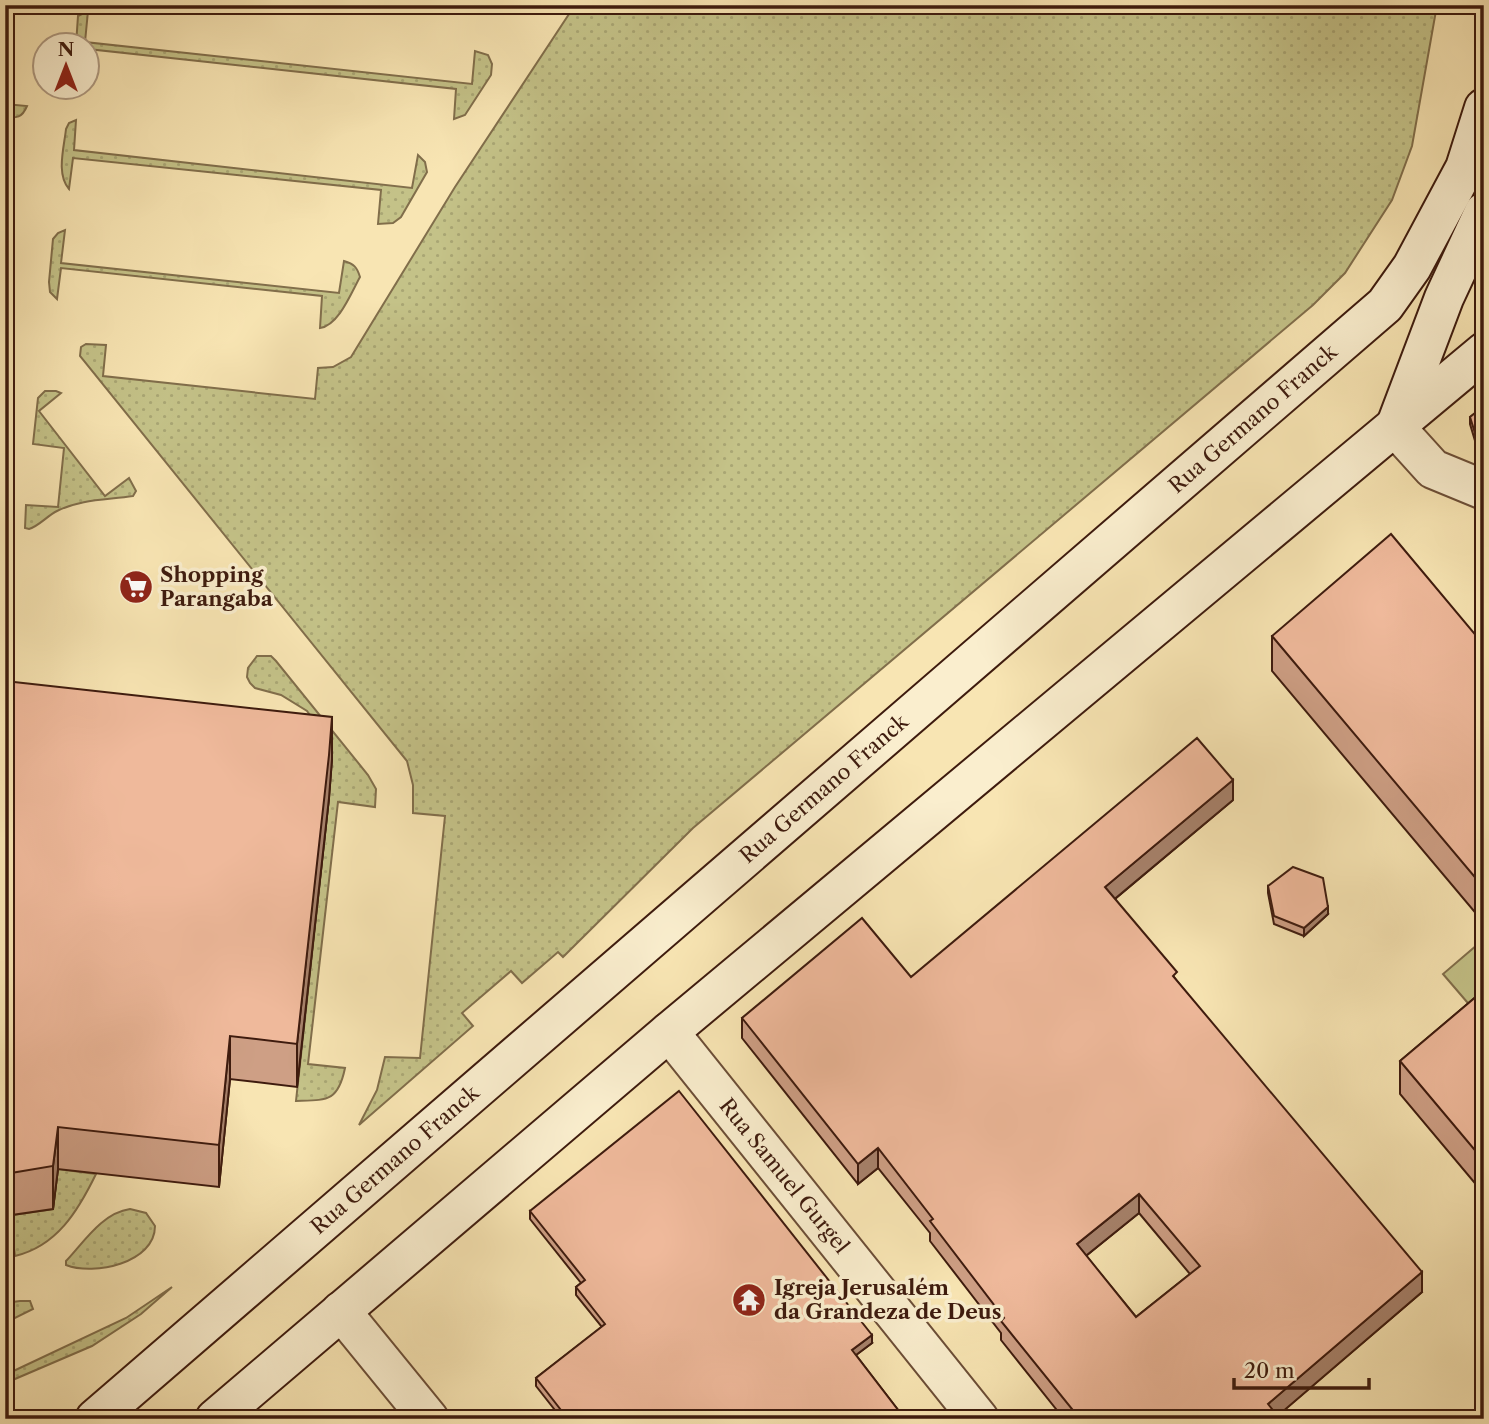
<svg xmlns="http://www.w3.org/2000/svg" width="1489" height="1424" viewBox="0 0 1489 1424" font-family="'Libre Caslon Text',serif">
  <defs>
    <pattern id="grass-dots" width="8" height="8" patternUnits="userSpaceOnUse" patternTransform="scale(1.75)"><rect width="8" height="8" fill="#c4c288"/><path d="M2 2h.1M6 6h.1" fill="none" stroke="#a9a674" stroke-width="1.8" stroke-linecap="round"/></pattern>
  </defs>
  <rect width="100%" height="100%" fill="#f8e5b3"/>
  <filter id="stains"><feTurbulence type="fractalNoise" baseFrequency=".00286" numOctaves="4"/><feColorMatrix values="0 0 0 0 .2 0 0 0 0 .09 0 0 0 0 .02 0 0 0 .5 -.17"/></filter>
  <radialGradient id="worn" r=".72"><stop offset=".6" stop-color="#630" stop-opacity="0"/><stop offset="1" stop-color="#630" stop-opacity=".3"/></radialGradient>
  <!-- grass -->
  <g fill="url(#grass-dots)" stroke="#816e4b" stroke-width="2">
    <polygon points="575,5 1437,5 1412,146 1392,200 1345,273 1313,305 693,828 563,957 558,952 522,983 511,971 462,1013 473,1026 359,1125 377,1090 385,1057 420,1058 445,816 413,813 413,785 407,761 80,356 81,347 86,344 106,345 103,376 315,399 318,368 333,367 351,357 455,187"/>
    <polygon points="88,11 85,42 472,84 475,51 488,55 492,64 491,75 465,115 454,119 456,89 88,49 88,46 76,45 78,16"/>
    <path d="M5 104 27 106C22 118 17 118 5 117Z"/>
    <path d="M76 120 74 150 412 188 418 155 425 162 427 172 401 217 393 223 378 224 381 190 73 158 69 189C56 174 64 148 66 129L69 123Z"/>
    <path d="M65 230 61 263 339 293 344 261C354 264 357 267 360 277 351 293 339 325 320 328L322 296 61 268 57 299 50 292 49 282 53 239 58 233Z"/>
    <path d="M45 391H56L61 393 39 411 105 496 129 478 136 491 133 496C106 500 81 499 57 511 47 516 39 526 29 529L25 528 26 505 58 507 64 448 33 444 38 398Z"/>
    <path d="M257 656H271L276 661 368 775 376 789 375 807 338 802 308 1064 345 1068C338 1102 327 1100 296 1101L329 798 325 736 307 711 281 695 255 688 250 683 247 677 248 668Z"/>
    <path d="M58 1169 96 1174C78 1211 57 1246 15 1256L11 1227H5V1216L53 1209Z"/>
    <path d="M130 1209 146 1213 155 1226C155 1263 94 1276 66 1265V1261C84 1242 102 1213 130 1209Z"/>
    <polygon points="172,1287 141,1314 92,1346 15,1379 5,1386 5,1375 126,1318"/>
    <polygon points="20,1301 30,1301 33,1309 5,1323 5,1303"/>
  </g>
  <!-- garden -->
  <polygon fill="#c4c288" stroke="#816e4b" stroke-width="2" points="1484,939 1484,1000 1473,1009 1443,974"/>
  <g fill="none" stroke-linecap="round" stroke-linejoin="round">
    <!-- minor casing -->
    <g stroke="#6c4e37" stroke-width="42">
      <g id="minor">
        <polyline points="669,1032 979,1419"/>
        <polyline points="341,1311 429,1419"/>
      </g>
    </g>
    <!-- tertiary casing -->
    <g stroke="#6c4e37" stroke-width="42">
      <polyline id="tertiary" points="1395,427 1433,469 1484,490"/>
    </g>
    <!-- secondary casing -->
    <g stroke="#3e1b0e" stroke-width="42">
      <g id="secondary">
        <polyline points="1396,425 1444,298 1484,212"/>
        <polyline points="95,1419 1385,305 1412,267 1465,168 1484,108"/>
        <polyline points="215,1419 669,1032 1484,352"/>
      </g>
    </g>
    <!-- minor -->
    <use href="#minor" stroke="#faeece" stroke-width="38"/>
    <!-- tertiary -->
    <use href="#tertiary" stroke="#faeece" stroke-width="38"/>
    <!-- secondary -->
    <use href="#secondary" stroke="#faeece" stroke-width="38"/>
  </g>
  <!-- wall -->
  <g fill="#ce9f85" stroke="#3e1b0e" stroke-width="2" fill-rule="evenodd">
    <polygon points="1484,406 1484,447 1476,444 1470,424 1470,417"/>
    <polygon points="1272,636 1484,645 1484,923 1272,671"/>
    <polygon points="5,681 332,759 329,798 297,1087 230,1079 219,1187 58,1169 53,1209 5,1216"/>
    <path d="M1233 800 1115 899 1177 981 1422 1292 1278 1415 1281 1419H1064L1001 1340V1333L930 1241V1233L878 1168 858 1184 742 1038V1018L911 977ZM1139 1213 1190 1274 1136 1317 1086 1256Z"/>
    <polygon points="1268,886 1328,914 1304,936 1274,924 1268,893"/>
    <polygon points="1484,990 1484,1194 1400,1094 1400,1061"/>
    <polygon points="530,1211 872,1343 856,1355 905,1419 562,1419 536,1386 536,1378 602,1327 576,1295 576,1287 581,1283 530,1219"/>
  </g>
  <!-- shaded-wall -->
  <g fill="#a7826c" stroke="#3e1b0e" stroke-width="2">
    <polygon points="332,717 332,759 329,798 297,1087 297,1044"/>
    <polygon points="1233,780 1233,800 1105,907 1105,887"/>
    <polygon points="1328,907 1328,914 1304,936 1304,928"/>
    <polygon points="230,1036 230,1079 219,1187 219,1145"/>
    <polygon points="58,1127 58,1169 53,1209 53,1166"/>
    <polygon points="878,1148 878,1168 858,1184 858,1164"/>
    <polygon points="1139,1194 1139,1213 1077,1263 1077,1244"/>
    <polygon points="1422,1272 1422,1292 1274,1419 1268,1404"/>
    <polygon points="872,1335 872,1343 852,1358 852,1350"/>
  </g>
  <!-- building -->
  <g fill="#efb99b" stroke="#3e1b0e" stroke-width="2" fill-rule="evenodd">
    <polygon points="1484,406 1484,439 1476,436 1470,417"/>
    <polygon points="1391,534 1484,645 1484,888 1272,636"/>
    <polygon points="5,681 332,717 329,755 297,1044 230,1036 219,1145 58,1127 53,1166 5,1174"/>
    <path d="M1197 738 1233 780 1105 887 1177 972 1173 976 1422 1272 1268 1404 1280 1419H1080L1001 1321 1004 1318 930 1221 933 1219 878 1148 858 1164 742 1018 862 918 911 977ZM1139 1194 1200 1266 1136 1317 1077 1244Z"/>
    <polygon points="1293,867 1323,878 1328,907 1304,928 1274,916 1268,886"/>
    <polygon points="1484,990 1484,1161 1400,1061"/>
    <polygon points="679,1091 872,1335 852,1350 905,1419 568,1419 536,1378 605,1324 576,1287 585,1280 530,1211"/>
  </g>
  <!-- icons -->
  <defs>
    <g id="supermarket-disc" transform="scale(1.75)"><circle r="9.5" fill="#8f2418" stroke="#faeece"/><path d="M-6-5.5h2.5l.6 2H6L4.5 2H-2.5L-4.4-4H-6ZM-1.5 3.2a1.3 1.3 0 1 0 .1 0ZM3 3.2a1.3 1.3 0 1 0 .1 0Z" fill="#fff"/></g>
    <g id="temple-disc" transform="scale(1.75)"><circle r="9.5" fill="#8f2418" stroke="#faeece"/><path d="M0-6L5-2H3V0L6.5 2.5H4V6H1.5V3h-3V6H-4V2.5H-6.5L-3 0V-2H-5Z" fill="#fff"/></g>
  </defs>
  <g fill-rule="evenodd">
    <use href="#supermarket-disc" x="136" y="587"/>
    <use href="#temple-disc" x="749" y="1300"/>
  </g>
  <g text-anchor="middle" stroke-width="7" stroke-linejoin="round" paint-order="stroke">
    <!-- street labels -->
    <g font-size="21" fill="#3e1b0e" stroke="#faeece">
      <text transform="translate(1253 419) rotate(-41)" y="7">Rua Germano Franck</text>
      <text transform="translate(824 789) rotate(-41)" y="7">Rua Germano Franck</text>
      <text transform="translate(395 1160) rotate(-41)" y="7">Rua Germano Franck</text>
      <text transform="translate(784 1176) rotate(51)" y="7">Rua Samuel Gurgel</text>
    </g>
    <!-- poi labels -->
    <g font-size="21" font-weight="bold" fill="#3e1b0e" stroke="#faeece" text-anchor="start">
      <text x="160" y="582">Shopping<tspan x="160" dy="24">Parangaba</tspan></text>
      <text x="774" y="1295">Igreja Jerusalém<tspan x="774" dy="24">da Grandeza de Deus</tspan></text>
    </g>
  </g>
  <!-- margin -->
  <rect width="1489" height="1424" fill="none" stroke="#f8e5b3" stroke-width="28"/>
  <rect x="7" y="7" width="1475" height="1410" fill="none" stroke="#3e1b0e" stroke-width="3.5"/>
  <rect x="14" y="14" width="1461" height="1396" fill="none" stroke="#3e1b0e" stroke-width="2"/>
  <!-- north arrow -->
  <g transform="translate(66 66)"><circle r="33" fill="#faeece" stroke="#af9a81" stroke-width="2"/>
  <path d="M0-5L12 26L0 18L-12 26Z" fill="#8f2418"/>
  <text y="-10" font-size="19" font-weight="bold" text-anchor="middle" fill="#3e1b0e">N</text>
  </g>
  <!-- scale -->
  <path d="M1234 1378v10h135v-10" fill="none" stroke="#3e1b0e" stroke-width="3.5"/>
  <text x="1244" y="1378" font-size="21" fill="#3e1b0e" stroke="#faeece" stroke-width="5" paint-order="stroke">20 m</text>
  <rect width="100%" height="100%" filter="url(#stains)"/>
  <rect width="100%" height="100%" fill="url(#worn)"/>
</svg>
